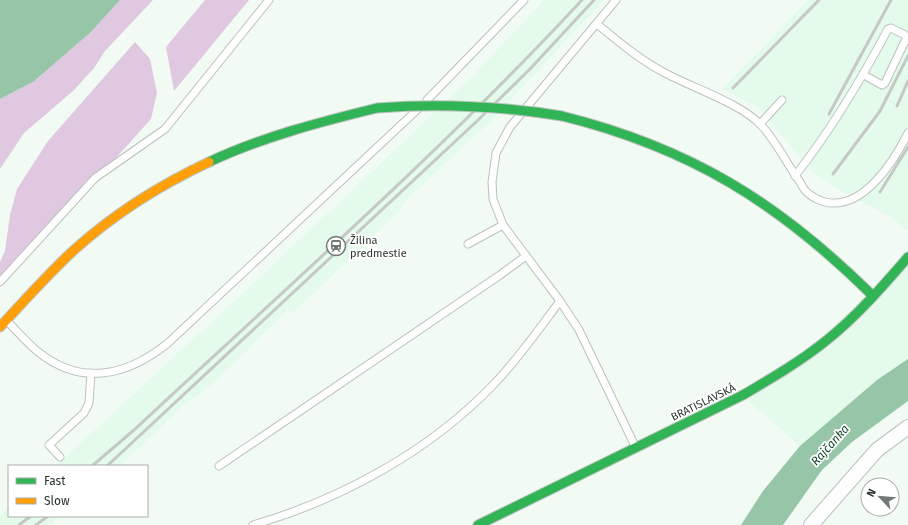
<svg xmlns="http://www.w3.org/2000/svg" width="908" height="525" viewBox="0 0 908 525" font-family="'Fira Sans',sans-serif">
  <rect width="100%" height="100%" fill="#f2faf4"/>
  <!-- built -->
  <g fill="#e4faeb">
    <polygon points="544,0 604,0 492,120 401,205 403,208 293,313 289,309 210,386 183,406 120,466 56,466 259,278 472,77"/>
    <polygon points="808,0 908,0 908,230 889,216 842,192 812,172 758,107 722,89"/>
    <polygon points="908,264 908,359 877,380 800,446 747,400"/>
    <polygon points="9,508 9,516 61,516 49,525 0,525 0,515"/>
  </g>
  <!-- forest -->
  <g fill="#e0c8e0">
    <polygon points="120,0 153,0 105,51 94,68 73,91 24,133 0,169 0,99 33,82 91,32"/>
    <polygon points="205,0 249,0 174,91 166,47"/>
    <polygon points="135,42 150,59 157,93 151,119 0,287 0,262 5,251 10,215 17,189 48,141"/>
  </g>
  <!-- water -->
  <g fill="#96c5a8">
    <polygon points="0,0 120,0 91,32 33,82 0,99"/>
    <polygon points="908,359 908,401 852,442 822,470 783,525 741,525 763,491 800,446 877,380"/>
  </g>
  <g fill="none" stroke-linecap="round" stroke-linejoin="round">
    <!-- lane casing -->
    <g stroke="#bac2bc" stroke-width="9">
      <g id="lane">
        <polyline points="616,0 510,127 496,153 492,182 493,199 503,225 560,301 579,330 635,446"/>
        <path d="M597 24C619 42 640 60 665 73 693 88 740 103 761 125 777 142 786 163 800 182 802 186 805 192 809 194 812 197 821 201 825 202 863 211 894 161 908 133"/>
        <polyline points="427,100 524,0"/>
        <polyline points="760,124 782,100"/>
        <path d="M795 176C831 130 861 80 888 29L891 28 905 35 906 39 885 83 882 85 864 75"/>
        <polyline points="468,244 503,225"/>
        <polyline points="0,282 95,178 165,129 269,0"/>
        <path d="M7 321C17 331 26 342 37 351 81 387 127 376 168 343L418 109"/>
        <polyline points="60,457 49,445 84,413 89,403 91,373"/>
        <polyline points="219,466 500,275 526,256"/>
        <path d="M253 525C342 499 430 451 494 384 519 358 539 329 560 301"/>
      </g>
    </g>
    <!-- street casing -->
    <g stroke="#bac2bc" stroke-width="16">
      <polyline id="street" points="811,525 877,450 908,427"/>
    </g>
    <!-- fast casing -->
    <g stroke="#bac2bc" stroke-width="11">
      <g id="fast">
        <path d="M562 116C691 148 779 203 873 296"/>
        <path d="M209 162C262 137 320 122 377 108"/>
        <path d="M478 525 743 395C772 378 801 361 827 340 857 316 883 286 908 257"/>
      </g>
    </g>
    <!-- slow casing -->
    <g stroke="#bac2bc" stroke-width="11">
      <path id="slow" d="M0 327C24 301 48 274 74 250 114 214 160 185 209 162"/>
    </g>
    <!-- lane -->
    <use href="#lane" stroke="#fdfefd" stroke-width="7"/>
    <!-- street -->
    <use href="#street" stroke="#fdfefd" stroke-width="14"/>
    <!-- fast -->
    <use href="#fast" stroke="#30b455" stroke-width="9"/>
    <!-- slow -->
    <use href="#slow" stroke="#ff9f0a" stroke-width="9"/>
    <!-- rail -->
    <g stroke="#c6c8c6" stroke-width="3">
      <polyline points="733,88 819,0"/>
      <polyline points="897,106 908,81"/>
      <polyline points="829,114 891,0"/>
      <polyline points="833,174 880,111 908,56"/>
      <polyline points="880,192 908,147"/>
      <path d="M92 466 134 430C285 289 442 151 582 0"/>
      <polyline points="107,466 476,122 530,69 594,0"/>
      <polyline points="19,525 31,516"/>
      <polyline points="36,525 48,516"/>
    </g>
    <!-- fast-bridge casing -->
    <g stroke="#bac2bc" stroke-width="11" stroke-linecap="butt">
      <path id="fast-bridge" d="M377 108C440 103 500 106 562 116"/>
    </g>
    <!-- fast-bridge -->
    <use href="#fast-bridge" stroke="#30b455" stroke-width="9"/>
  </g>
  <!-- icons -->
  <defs>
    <g id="station-ring" transform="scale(1)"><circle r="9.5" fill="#fff" stroke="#707973" stroke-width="1.5"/><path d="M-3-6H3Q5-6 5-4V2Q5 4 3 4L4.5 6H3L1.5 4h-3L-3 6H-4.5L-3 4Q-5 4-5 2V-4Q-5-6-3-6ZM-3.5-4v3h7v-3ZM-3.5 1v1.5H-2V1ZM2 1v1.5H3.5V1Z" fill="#707973"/></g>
  </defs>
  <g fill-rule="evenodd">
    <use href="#station-ring" x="336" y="246"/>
  </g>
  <g text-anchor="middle" stroke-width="3.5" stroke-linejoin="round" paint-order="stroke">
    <!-- poi labels -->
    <g font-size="11" fill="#2a342d" stroke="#fff" text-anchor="start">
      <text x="350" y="244">Žilina<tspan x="350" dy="13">predmestie</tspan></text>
    </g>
    <!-- street labels -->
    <g font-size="11" fill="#2a342d" stroke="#fff">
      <text transform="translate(703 402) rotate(-26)" y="4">BRATISLAVSKÁ</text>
    </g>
    <!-- water labels -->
    <g font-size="12" font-style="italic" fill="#0a3e23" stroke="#fff">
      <text transform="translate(830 445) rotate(-48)" y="4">Rajčanka</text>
    </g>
  </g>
  <!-- legend -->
  <rect x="8" y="465" width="140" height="52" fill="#ffffff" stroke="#aaaeab"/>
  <rect x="16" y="478" width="20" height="6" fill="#30b455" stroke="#aaaeab"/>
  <text x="44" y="485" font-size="12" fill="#2a342d">Fast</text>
  <rect x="16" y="498" width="20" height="6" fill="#ff9f0a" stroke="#aaaeab"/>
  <text x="44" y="505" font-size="12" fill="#2a342d">Slow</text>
  <!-- north arrow -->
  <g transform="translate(880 497) rotate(296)"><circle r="19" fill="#ffffff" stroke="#aaaeab"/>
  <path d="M0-3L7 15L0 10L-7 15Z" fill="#707973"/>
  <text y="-6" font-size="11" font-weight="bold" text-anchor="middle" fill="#2a342d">N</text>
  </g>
</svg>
